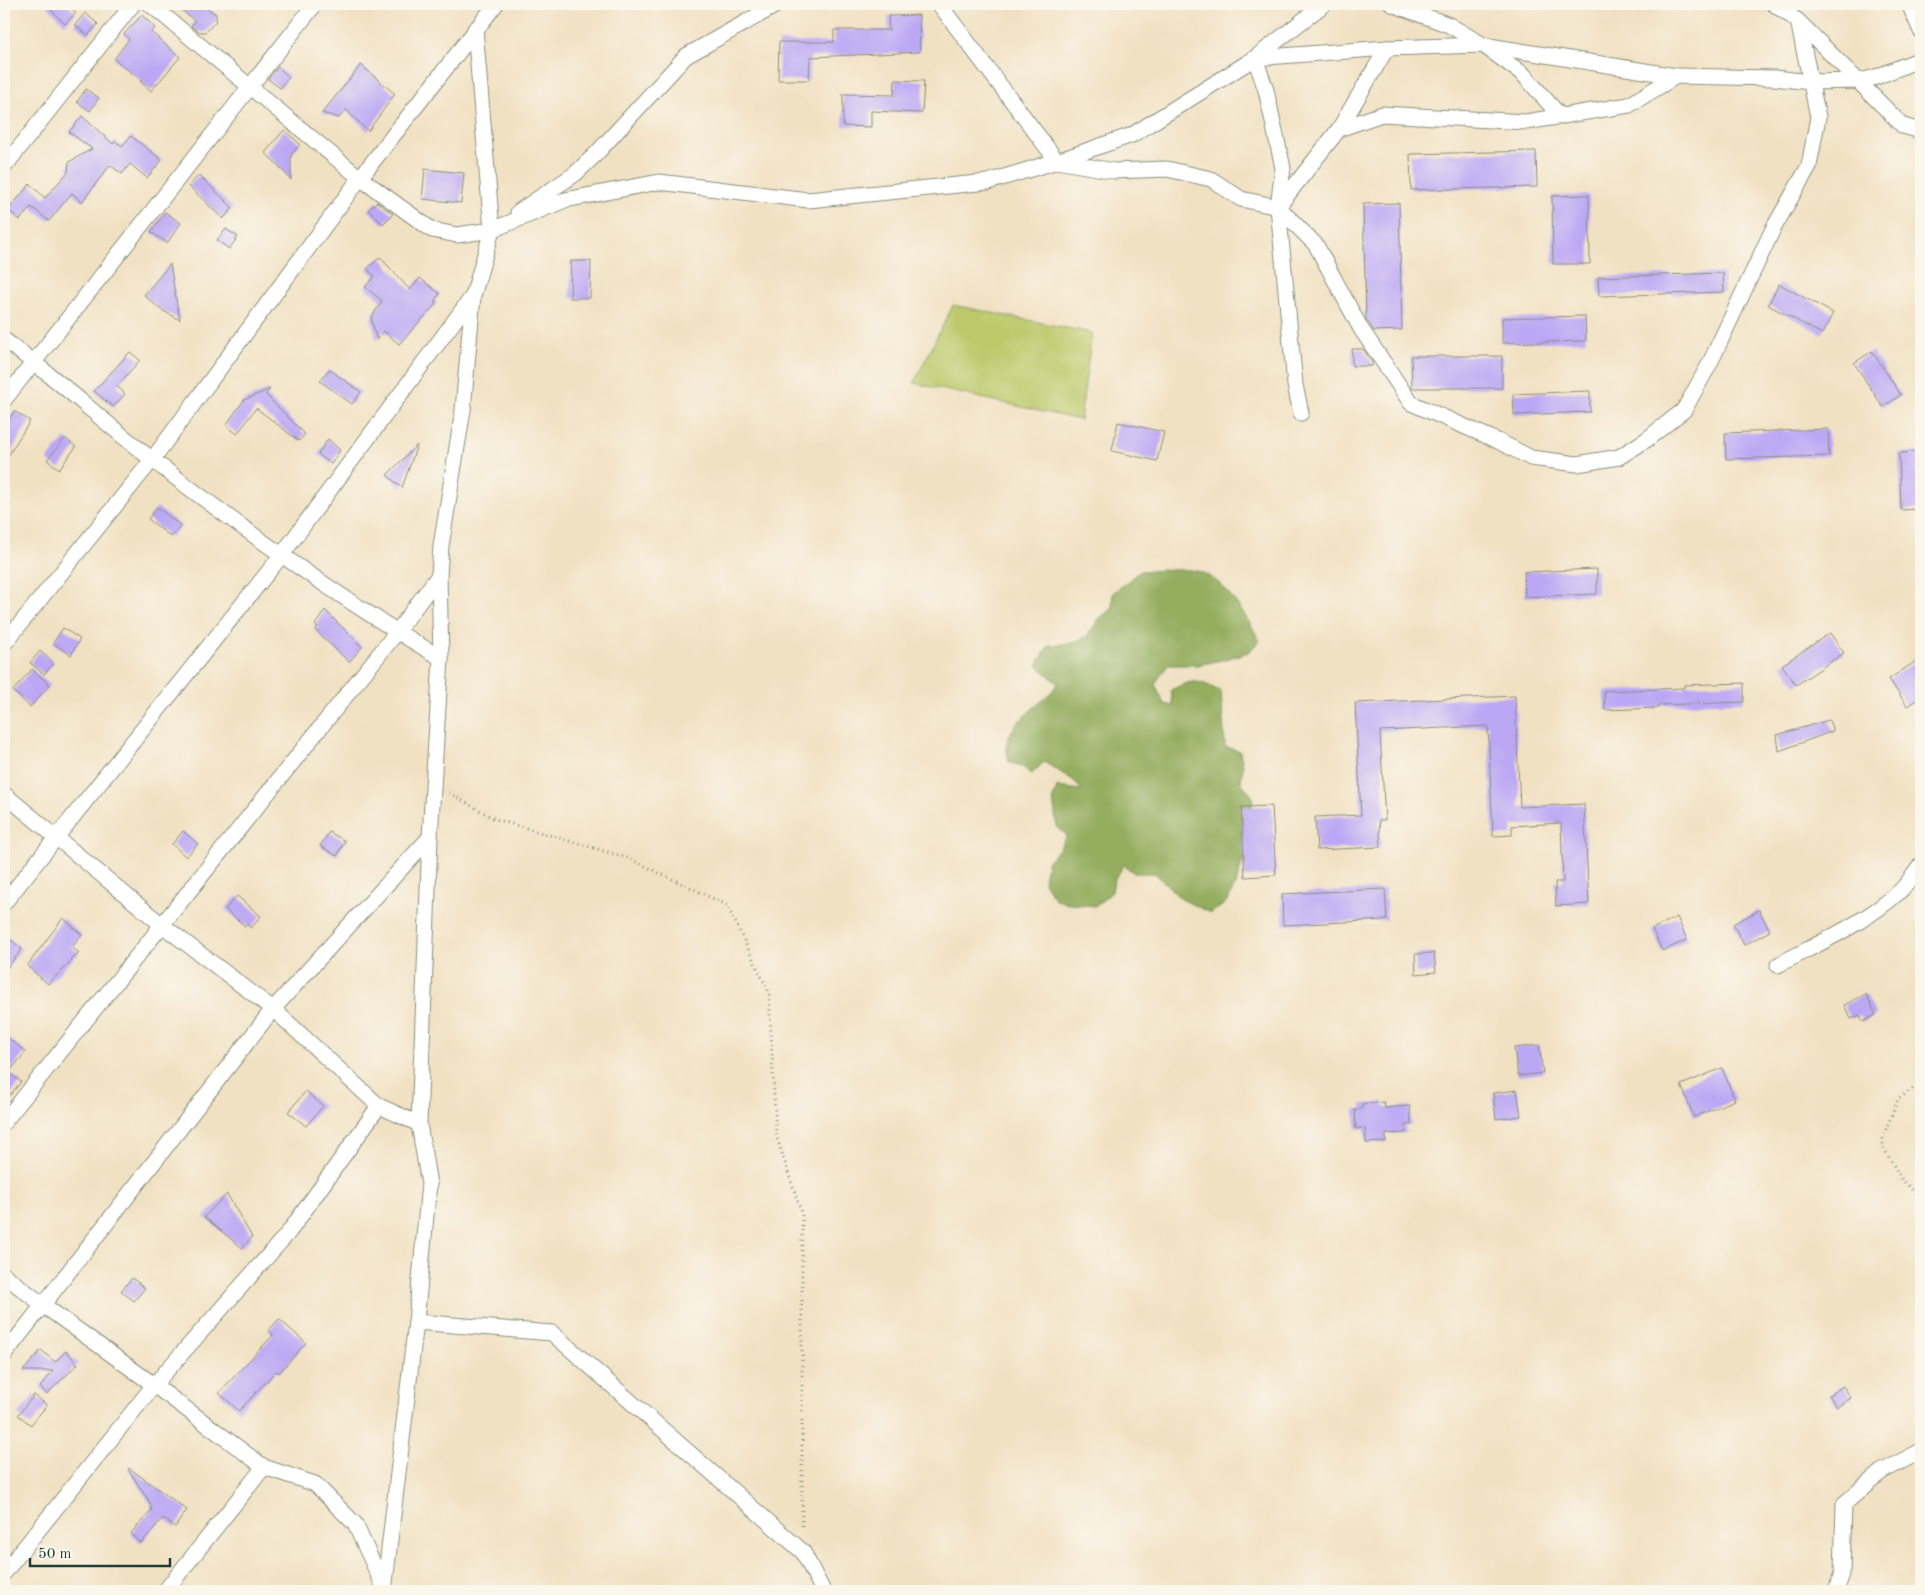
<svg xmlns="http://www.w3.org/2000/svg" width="1925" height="1595" viewBox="0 0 1925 1595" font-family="'Old Standard TT',serif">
  <rect width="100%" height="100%" fill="#fbf7ec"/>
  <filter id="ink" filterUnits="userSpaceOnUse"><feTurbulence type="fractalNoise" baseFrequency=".02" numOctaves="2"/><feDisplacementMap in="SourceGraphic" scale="10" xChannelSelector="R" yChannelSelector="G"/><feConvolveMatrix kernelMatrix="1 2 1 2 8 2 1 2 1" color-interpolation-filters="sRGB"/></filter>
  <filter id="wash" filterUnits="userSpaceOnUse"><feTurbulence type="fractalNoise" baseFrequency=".0096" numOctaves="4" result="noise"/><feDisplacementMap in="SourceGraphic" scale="20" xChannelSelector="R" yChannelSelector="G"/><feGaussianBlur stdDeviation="1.12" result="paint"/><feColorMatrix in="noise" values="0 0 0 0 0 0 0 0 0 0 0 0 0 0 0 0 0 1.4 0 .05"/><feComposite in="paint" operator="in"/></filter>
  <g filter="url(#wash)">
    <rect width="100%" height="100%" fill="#f1e1c3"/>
    <!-- green -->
    <polygon fill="#bbc96b" stroke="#6d8350" points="953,305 1092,333 1080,420 914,383"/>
    <!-- forest -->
    <path fill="#94ad5f" stroke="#5a754a" d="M1170 570C1179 570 1188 569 1197 571 1224 577 1247 618 1260 641L1248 652 1226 659 1198 665H1168L1155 684 1164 704 1173 706 1171 690C1194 678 1199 680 1221 692L1225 747 1240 751 1243 767 1241 782 1253 797C1250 823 1243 881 1226 902 1223 906 1215 910 1211 913L1181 899 1155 873H1134L1124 865 1114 880 1112 892 1096 906 1071 904 1055 899 1044 882 1047 862 1059 849 1067 835 1057 828 1053 799 1057 787 1082 790 1073 780 1044 762 1032 774 1021 766 1009 762C1008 756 1006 748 1007 742 1014 717 1044 704 1058 684L1037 665 1049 645 1074 643 1087 636 1100 618 1112 608 1113 593 1140 571Z"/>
    <g id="blocks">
      <!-- building -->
      <g fill="#bba7f4">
        <polygon points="45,4 66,4 76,13 65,24"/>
        <polygon points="174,4 200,4 216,14 216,21 206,32 200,32 191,26 195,21"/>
        <polygon points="85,13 98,24 88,35 75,25"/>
        <polygon points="142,15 155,28 151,32 180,57 151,91 140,81 141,80 114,59 129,39 124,34"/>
        <polygon points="919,15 920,52 810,57 809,80 778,80 779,42 834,42 834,30 889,30 888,16"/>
        <polygon points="361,65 395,94 368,131 346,110 339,118 322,113"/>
        <polygon points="278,67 289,77 280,88 268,79"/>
        <polygon points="895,80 924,81 922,113 871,111 871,127 843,126 843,94 894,95"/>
        <polygon points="86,89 99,98 90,111 77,102"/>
        <polygon points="82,116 113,144 115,141 122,146 131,136 162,160 147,178 130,164 122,174 110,165 82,202 72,193 49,221 31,207 20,220 8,210 30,184 45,198 68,172 69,162 92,149 69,132"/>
        <polygon points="284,130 300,144 291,155 291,180 277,164 265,153"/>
        <polygon points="1536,151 1537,187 1411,190 1410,154"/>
        <polygon points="425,169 464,173 461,203 422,199"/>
        <polygon points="199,175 233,208 223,219 189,186"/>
        <polygon points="1589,195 1590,264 1553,264 1552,196"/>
        <polygon points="377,202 393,214 383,224 368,210"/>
        <polygon points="1399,203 1402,330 1374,331 1366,319 1363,204"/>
        <polygon points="165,212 181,223 167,243 151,232"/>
        <polygon points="226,229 238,237 229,249 217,240"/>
        <polygon points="380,257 410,290 420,278 440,294 435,300 437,303 399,344 384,331 377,340 371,318 382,301 365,287 375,276 367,269"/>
        <polygon points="571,261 591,261 590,298 570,298"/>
        <polygon points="170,264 177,305 180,320 160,309 144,295"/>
        <polygon points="1723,273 1724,292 1599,296 1598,277"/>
        <polygon points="1779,284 1833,313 1822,334 1768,305"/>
        <polygon points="1585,316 1586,341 1502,343 1502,318"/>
        <polygon points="1352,349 1363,349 1372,362 1372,366 1352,366"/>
        <polygon points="1872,351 1901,395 1883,407 1854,363"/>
        <polygon points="130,352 140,360 117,386 125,394 113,407 94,391"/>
        <polygon points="1411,356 1502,356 1502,388 1412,388"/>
        <polygon points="329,369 361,392 352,404 320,381"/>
        <polygon points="270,389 266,395 305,434 299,441 256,408 237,434 226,425 244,400"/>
        <polygon points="1590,391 1590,412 1514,415 1513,394"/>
        <polygon points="14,411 30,421 4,462 4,428"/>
        <polygon points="1118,422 1164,432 1157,461 1112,451"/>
        <polygon points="1828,429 1829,456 1726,459 1725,433"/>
        <polygon points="65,438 76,447 59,469 47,460"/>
        <polygon points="328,439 340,450 331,464 318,454"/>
        <polygon points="417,445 402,488 387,475"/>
        <polygon points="1919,452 1921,509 1901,510 1899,453"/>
        <polygon points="157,507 181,526 171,537 148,519"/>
        <polygon points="1597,569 1597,594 1525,597 1524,572"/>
        <polygon points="325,610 362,647 349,662 315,630 318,627 315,625"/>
        <polygon points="63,628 80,639 71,655 53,643"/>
        <polygon points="1830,633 1844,653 1796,685 1782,665"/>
        <polygon points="40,651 54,663 44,674 30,663"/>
        <polygon points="1921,658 1921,697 1907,706 1889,679"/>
        <polygon points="32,669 50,685 30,707 13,691"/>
        <polygon points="1744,683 1744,702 1658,705 1658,708 1605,710 1604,691 1684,688 1684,685"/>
        <polygon points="1515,696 1520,807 1584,804 1589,904 1556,906 1555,882 1563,882 1561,823 1512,826 1512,835 1493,836 1488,726 1380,731 1385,820 1379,820 1381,847 1317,850 1315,817 1361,815 1355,703"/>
        <polygon points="1829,720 1833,731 1779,751 1777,735"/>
        <polygon points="1272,806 1276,875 1245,877 1241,807"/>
        <polygon points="183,831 198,844 186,857 172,844"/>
        <polygon points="329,832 345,841 337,856 320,846"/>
        <polygon points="1385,889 1387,920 1283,925 1282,894"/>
        <polygon points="237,896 261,916 251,928 246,924 245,926 225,909"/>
        <polygon points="1759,910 1770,931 1744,945 1733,924"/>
        <polygon points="1677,917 1687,940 1662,951 1652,929"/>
        <polygon points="63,918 82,935 72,947 79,953 48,984 27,966"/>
        <polygon points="4,934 22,949 4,972"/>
        <polygon points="1434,953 1436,972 1416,974 1415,954"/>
        <polygon points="1866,994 1876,1015 1863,1022 1860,1015 1851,1019 1844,1005"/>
        <polygon points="4,1035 26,1052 9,1072 21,1082 4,1102"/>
        <polygon points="1539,1045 1543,1073 1518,1076 1514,1048"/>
        <polygon points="1722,1068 1735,1100 1694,1117 1681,1085"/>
        <polygon points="1517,1090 1521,1116 1496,1119 1493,1093"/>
        <polygon points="306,1091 323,1106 306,1126 288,1112"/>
        <polygon points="1384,1102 1385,1108 1410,1106 1411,1125 1405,1125 1406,1133 1386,1134 1386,1142 1366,1143 1365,1128 1356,1129 1355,1109 1362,1109 1362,1104"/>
        <polygon points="227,1194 252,1237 242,1248 204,1217"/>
        <polygon points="132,1278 145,1288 134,1301 121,1291"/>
        <polygon points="279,1319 306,1343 279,1373 276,1371 239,1411 219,1393 273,1335 269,1330"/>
        <polygon points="41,1350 55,1362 66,1351 78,1364 47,1394 40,1387 53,1371 23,1371"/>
        <polygon points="1843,1386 1851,1398 1837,1407 1829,1395"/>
        <polygon points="34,1395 47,1405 31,1425 18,1415"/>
        <polygon points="129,1468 187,1510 175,1527 163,1518 141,1543 131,1533 152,1510 150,1508 152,1506 128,1469"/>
      </g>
    </g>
  </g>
  <g filter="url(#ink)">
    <use href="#blocks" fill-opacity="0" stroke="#888f7c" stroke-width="1"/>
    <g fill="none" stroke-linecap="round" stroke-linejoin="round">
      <!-- street casing -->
      <g stroke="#888f7c" stroke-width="17">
        <g id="street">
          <polyline points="150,4 360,178 432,230 457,235 492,230 565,200 659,182 808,200 988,182 1057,161 1132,135 1255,58 1324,4"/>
          <polyline points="939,4 1057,161 1114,171 1167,169 1211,179 1241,199 1278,207 1339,129 1382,114 1526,122 1629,105 1676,76 1774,78 1811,82 1860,81 1876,77 1921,59"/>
          <polyline points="1392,4 1449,25 1483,45 1523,74 1561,117"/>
          <polyline points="1909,4 1921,31"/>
          <polyline points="1798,21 1903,126 1921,131"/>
          <polyline points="1339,129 1387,48"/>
          <polyline points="4,167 133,4"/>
          <polyline points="1278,207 1316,245 1361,329 1411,403 1500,442 1531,458 1577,464 1619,457 1646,440 1684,410 1710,363 1773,229 1809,166 1818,117 1798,21 1774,4"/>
          <polyline points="518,212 575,174 595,155 686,56 778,4"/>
          <path d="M4 340C56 377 103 422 154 461 246 532 341 599 441 658"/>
          <polyline points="4,400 315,4"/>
          <polyline points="1301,413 1295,385 1278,207 1283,168 1266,90 1255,58 1387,48 1483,45 1676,76"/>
          <polyline points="4,644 152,460 360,178 496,4"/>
          <polyline points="4,794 162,925 273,1009 379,1106 419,1124"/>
          <polyline points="4,903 281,556 472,297"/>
          <path d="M1778 965C1819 943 1865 923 1899 892 1908 884 1914 874 1921 865"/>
          <polyline points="4,1122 397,632 439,575"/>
          <polyline points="4,1275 43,1305 154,1385 264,1467 315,1484 355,1524 384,1587"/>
          <polyline points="416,1322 552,1333 803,1552 823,1591"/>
          <polyline points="4,1355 273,1009 430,837"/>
          <polyline points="4,1573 154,1385 289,1232 379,1106"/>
          <polyline points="165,1591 264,1467"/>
          <polyline points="384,1591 416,1322 429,1184 419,1124 430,837 441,658 439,575 441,546 463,410 473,296 492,230 475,29"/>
          <polyline points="1836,1591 1842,1574 1844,1504 1881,1472 1921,1451"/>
        </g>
      </g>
      <!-- path -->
      <g stroke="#888f7c" stroke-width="3" stroke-dasharray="1 4" stroke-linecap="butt">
        <polyline points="449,793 495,819 628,858 727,905 769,992 776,1135 802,1215 802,1528"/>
        <polyline points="1921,1083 1898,1099 1883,1137 1883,1147 1902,1180 1921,1198"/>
      </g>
      <!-- street -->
      <use href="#street" stroke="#fff" stroke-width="15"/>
    </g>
  </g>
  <!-- margin -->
  <rect width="1925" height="1595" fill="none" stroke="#fbf7ec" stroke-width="20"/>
  <!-- scale -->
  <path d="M30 1558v8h140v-8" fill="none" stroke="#1f3d34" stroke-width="2.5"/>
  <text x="38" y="1558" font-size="15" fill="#1f3d34" stroke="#fbf7ec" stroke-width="4" paint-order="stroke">50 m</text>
</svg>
